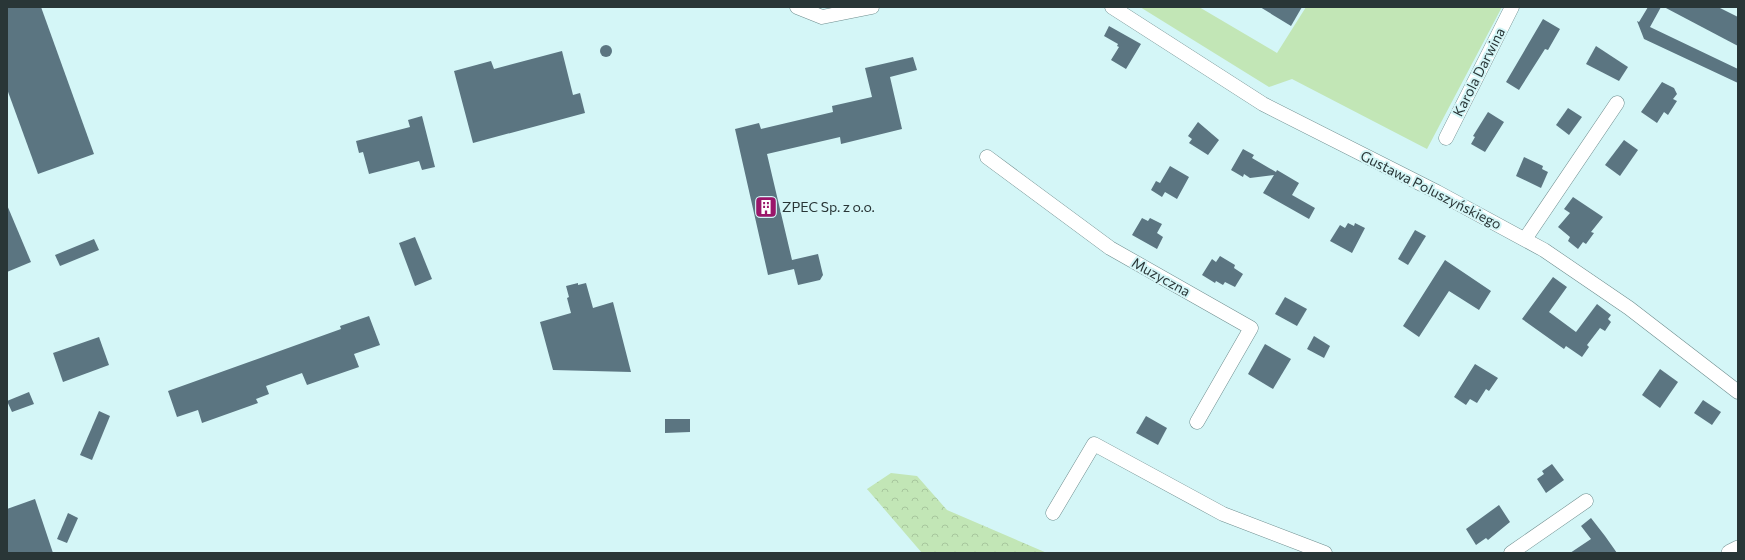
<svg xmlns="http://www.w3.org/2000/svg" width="1745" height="560" viewBox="0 0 1745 560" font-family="Commissioner,sans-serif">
  <defs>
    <pattern id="forest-crowns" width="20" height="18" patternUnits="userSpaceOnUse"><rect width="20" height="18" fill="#c2e6b6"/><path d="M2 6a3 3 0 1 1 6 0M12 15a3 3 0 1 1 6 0" fill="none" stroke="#a7c69d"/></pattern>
  </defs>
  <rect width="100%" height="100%" fill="#d4f6f7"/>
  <!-- green -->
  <polygon fill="#c2e6b6" points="1140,7 1199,7 1277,53 1306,7 1502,7 1427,149 1292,79 1269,87"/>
  <!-- forest -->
  <polygon fill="url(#forest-crowns)" points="891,473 917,476 947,510 1047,553 922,553 867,489"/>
  <!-- building -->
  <g fill="#5b7581">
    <polygon points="7,7 41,7 94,154 38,174 7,89"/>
    <polygon points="1260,7 1302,7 1291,26"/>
    <polygon points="1648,7 1661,7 1650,27 1738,69 1738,83 1644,39 1637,21 1639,22"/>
    <polygon points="1664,7 1718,7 1738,17 1738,46"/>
    <polygon points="1543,19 1560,29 1548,50 1545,49 1519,90 1506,82"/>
    <polygon points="1109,26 1141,44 1126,69 1111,60 1119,47 1117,46 1118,44 1104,36"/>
    <circle cx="606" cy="51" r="6"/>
    <polygon points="1596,46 1628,67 1619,81 1586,64"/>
    <polygon points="562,51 573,95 580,93 585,113 473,143 454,71 491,61 494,69"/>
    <polygon points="913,57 917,70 890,77 902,129 841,144 840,137 767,154 792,260 818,254 823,275 820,280 798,285 794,269 768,275 735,129 759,123 761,129 833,112 832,106 872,97 865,68"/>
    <polygon points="1662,82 1674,88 1677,94 1673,99 1677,101 1668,115 1664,112 1657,123 1641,112"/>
    <polygon points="1568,108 1582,117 1569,135 1556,125"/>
    <polygon points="1488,112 1504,122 1485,152 1471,144 1475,137 1473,136"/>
    <polygon points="422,116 435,167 422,170 419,161 369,174 363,152 359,153 356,141 410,127 408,120"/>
    <polygon points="1198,122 1219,140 1208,155 1189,143 1192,139 1188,136"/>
    <polygon points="1624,140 1638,150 1620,176 1605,165"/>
    <polygon points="1243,149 1254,155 1252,158 1276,172 1277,170 1299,183 1292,195 1315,208 1309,219 1263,193 1274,175 1250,178 1244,174 1243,177 1231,170"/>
    <polygon points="1524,157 1543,166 1542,169 1548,172 1541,188 1516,176"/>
    <polygon points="1170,166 1189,177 1177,199 1165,192 1162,197 1151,190 1156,181 1160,183"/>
    <polygon points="1573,197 1603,217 1591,232 1594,233 1586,244 1583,242 1578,249 1568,241 1570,237 1558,227 1570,213 1564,209"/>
    <polygon points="7,205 31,262 7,272"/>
    <polygon points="1142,218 1148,221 1150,218 1162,224 1157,233 1163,237 1157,249 1132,235"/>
    <polygon points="1348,223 1354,226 1355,223 1365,228 1352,253 1330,241 1340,225 1345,228"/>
    <polygon points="1415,230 1426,236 1408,265 1398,259"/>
    <polygon points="415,237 432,279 415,286 399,243"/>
    <polygon points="94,239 99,250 60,266 55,255"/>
    <polygon points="1220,256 1235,265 1234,268 1243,274 1235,287 1225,282 1223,285 1216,281 1215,283 1202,275 1212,259 1216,262"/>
    <polygon points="1445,260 1491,291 1479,310 1449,291 1419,337 1403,326"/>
    <polygon points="1553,277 1567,287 1549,312 1576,332 1597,304 1611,315 1608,319 1611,322 1605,331 1600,328 1587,345 1589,347 1582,357 1566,346 1564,349 1522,319"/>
    <polygon points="578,283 578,285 586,283 593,308 613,302 631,372 553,370 540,322 571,313 567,298 569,297 566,286"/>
    <polygon points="1285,297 1307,309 1297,326 1275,314"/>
    <polygon points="369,316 380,345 354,354 359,367 307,385 302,373 266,386 269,394 256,399 258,403 202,423 198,410 177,417 168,391 341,329 340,326"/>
    <polygon points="1314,336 1330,346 1324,358 1307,349"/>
    <polygon points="99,337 109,365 63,382 53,353"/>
    <polygon points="1265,344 1291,359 1273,389 1248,374"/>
    <polygon points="1475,364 1498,378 1489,391 1486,389 1477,403 1470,399 1466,405 1454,397"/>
    <polygon points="1660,369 1678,382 1660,408 1642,395"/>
    <polygon points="29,392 34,404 12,412 7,401"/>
    <polygon points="1703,400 1721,412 1712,425 1694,413"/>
    <polygon points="99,411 110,416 92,460 80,455"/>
    <polygon points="1146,416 1167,428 1158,445 1136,433"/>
    <polygon points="665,419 690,419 690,432 665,433"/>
    <polygon points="1552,464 1564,480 1546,493 1537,479 1544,474 1542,471"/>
    <polygon points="35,499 53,553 7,553 7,509"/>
    <polygon points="1499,505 1510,522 1488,540 1486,538 1476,545 1466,529"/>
    <polygon points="68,513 78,518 67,543 57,539"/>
    <polygon points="1591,518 1605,536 1617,553 1570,553 1591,539 1581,526"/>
  </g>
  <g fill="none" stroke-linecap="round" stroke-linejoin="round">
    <!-- minor casing -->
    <g stroke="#6e8d8e" stroke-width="15">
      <g id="minor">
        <polyline points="797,7 822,17 872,7"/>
        <polyline points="1112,7 1263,104 1437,192 1544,250 1629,308 1738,392"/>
        <polyline points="1446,138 1512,7"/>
        <polyline points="987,157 1110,248 1251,328 1197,422"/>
        <polyline points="1525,239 1617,103"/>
        <polyline points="1053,513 1094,444 1223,514 1325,553"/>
        <polyline points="1511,553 1586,501"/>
      </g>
    </g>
    <!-- tertiary casing -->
    <g stroke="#6e8d8e" stroke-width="18">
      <polyline id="tertiary" points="1730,553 1738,549"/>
    </g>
    <!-- minor -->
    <use href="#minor" stroke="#fff" stroke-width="14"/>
    <!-- tertiary -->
    <use href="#tertiary" stroke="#fff" stroke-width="17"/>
  </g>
  <!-- icons -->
  <defs>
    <g id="building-square" transform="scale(1.15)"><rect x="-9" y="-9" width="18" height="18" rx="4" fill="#9a166a" stroke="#d4f6f7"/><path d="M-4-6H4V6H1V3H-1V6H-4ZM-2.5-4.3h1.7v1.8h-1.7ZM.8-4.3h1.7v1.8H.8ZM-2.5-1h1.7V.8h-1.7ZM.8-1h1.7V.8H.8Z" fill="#fff"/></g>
  </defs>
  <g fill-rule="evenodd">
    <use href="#building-square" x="766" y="207"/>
  </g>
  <g text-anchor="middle" stroke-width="4" stroke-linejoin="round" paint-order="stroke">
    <!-- street labels -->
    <g font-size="14" fill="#293637" stroke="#d4f6f7">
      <text transform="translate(1479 72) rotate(-63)" y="5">Karola Darwina</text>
      <text transform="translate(1431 190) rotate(27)" y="5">Gustawa Poluszyńskiego</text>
      <text transform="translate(1161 277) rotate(29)" y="5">Muzyczna</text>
    </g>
    <!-- poi labels -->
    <g font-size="14" fill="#293637" stroke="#d4f6f7" text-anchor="start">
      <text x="782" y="212">ZPEC Sp. z o.o.</text>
    </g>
  </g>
  <!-- border -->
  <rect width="1745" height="560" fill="none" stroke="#293637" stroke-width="16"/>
</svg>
